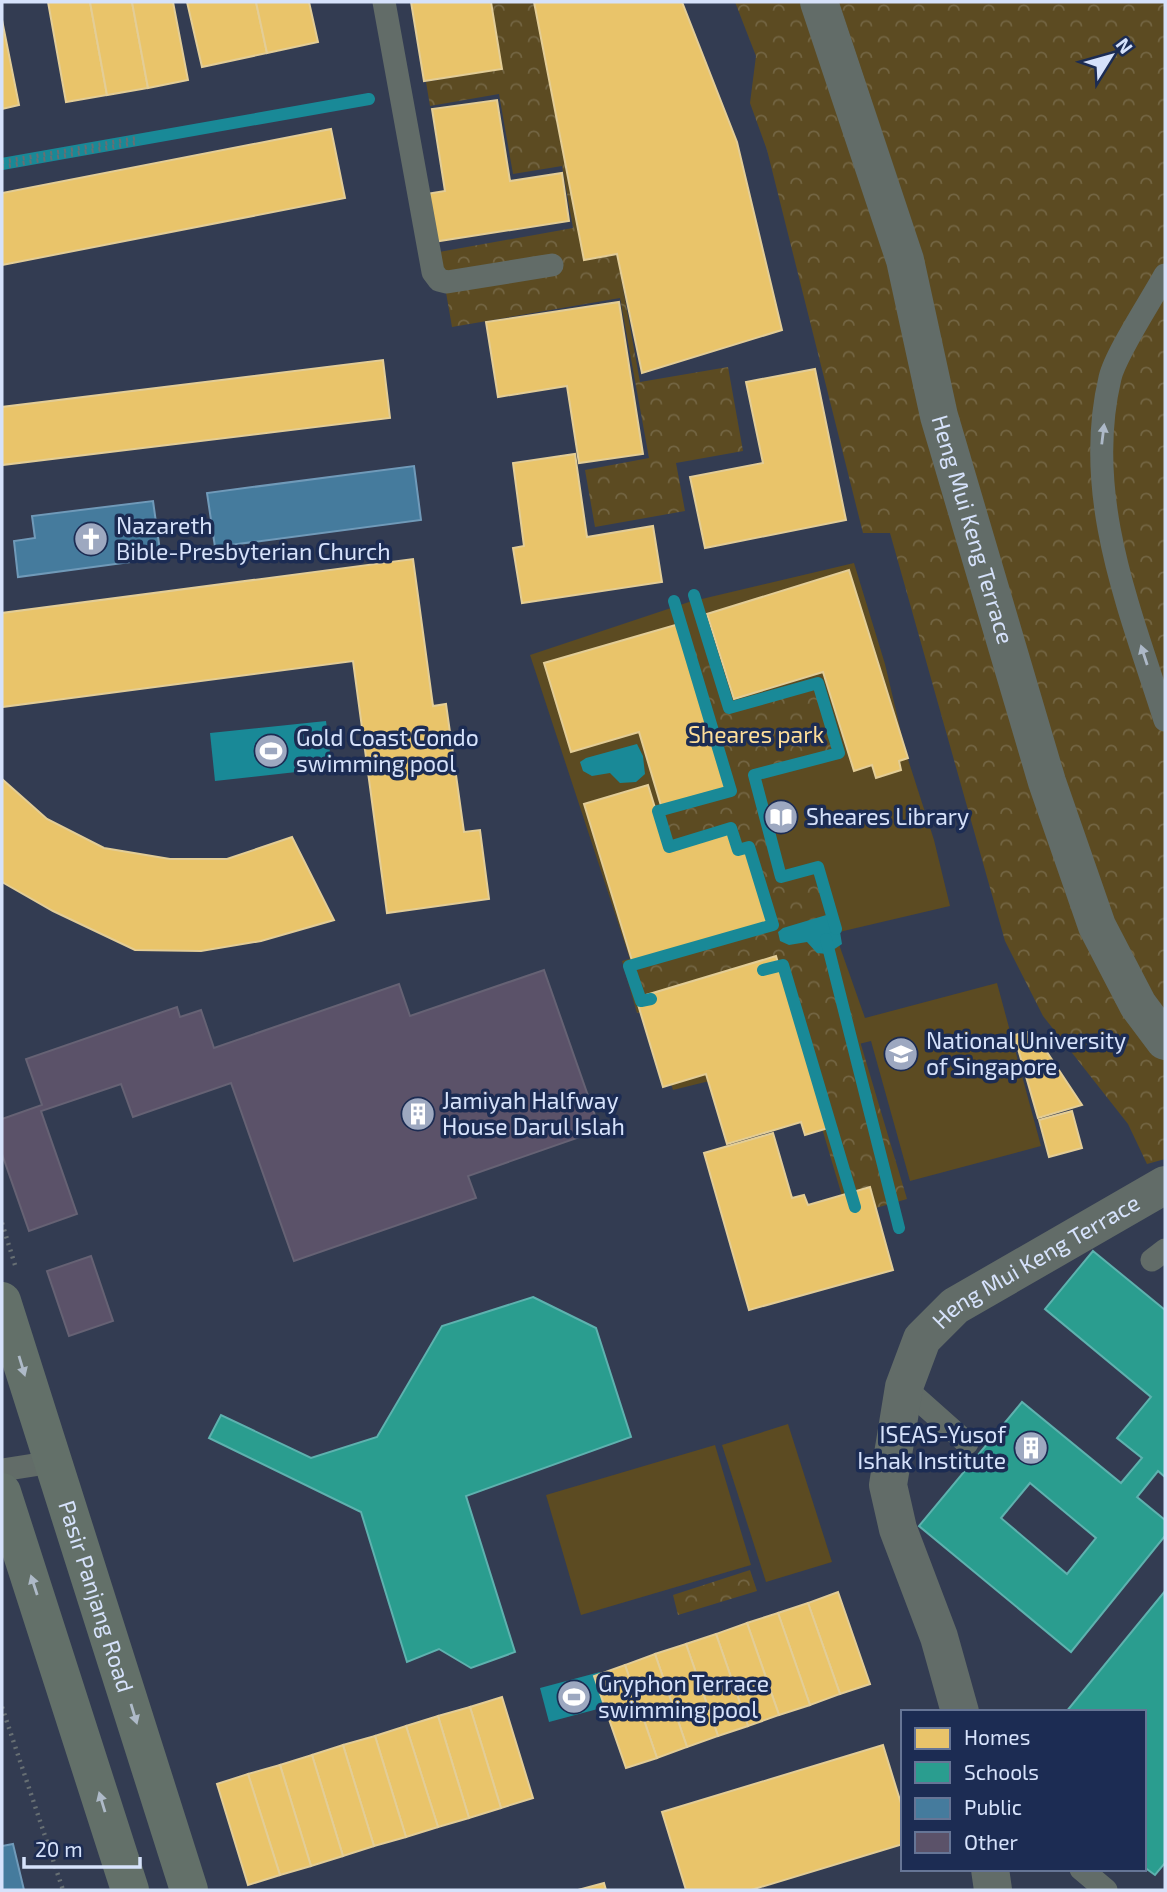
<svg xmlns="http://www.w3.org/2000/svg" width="1167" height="1892" viewBox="0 0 1167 1892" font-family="'Exo 2',sans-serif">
  <defs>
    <pattern id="park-crowns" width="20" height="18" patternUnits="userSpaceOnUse" patternTransform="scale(1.75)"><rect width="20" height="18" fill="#5c4b22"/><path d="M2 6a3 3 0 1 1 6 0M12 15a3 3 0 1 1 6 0" fill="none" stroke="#736543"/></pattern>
  </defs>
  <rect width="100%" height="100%" fill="#333c52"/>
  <!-- grass -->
  <g fill="#5c4b22">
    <polygon points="854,563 885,664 906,753 934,840 950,906 835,933 865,1018 997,983 1041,1146 910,1181 871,1041 673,1090 530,655 689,602"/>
    <polygon points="788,1424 832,1562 766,1582 722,1445"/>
    <polygon points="715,1445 751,1565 581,1615 546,1495"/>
  </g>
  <!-- park -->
  <g fill="url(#park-crowns)">
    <polygon points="489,2 540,2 586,260 617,255 640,382 728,367 743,451 676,463 685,511 595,527 585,470 649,458 620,298 452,327 439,252 573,228 562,166 513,174 499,94 430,106 426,82 501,69"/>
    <polygon points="735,2 1165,2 1165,1159 1147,1164 1128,1124 1043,1016 1005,941 890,533 863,533 767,150 750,103 756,56"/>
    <polygon points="707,622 731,704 819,679 839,748 750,774 779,871 818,860 839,930 828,934 907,1199 848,1216 776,973 637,1013 622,961 764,919 734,855 666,852 653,808 726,787 680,631"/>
    <polygon points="750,1570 757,1591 678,1615 673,1595"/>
  </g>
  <!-- water -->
  <g fill="#198997">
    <polygon points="326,721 332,768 215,781 210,733"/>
    <polygon points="637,744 643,756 645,774 636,782 620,783 610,773 592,776 583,771 580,762 586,758"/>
    <polygon points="833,913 839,926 842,944 827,954 817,953 807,942 789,945 780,941 778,932 783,928"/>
    <polygon points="600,1672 609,1706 549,1722 540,1688"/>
  </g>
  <!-- homes -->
  <g fill="#e9c46a" stroke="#e3cd96" stroke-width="2">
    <polygon points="48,2 90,2 107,95 66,102"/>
    <polygon points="90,2 132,2 148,88 107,95"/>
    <polygon points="132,2 173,2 188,80 148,88"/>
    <polygon points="187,2 256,2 267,53 202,67"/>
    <polygon points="256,2 309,2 318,42 267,53"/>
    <polygon points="411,2 491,2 502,69 424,81"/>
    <polygon points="534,2 682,2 737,142 782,330 642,373 617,254 584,260"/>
    <polygon points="2,20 19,105 2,109"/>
    <polygon points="497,100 510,181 562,173 569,221 433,242 426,194 445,191 432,109"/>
    <polygon points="331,129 345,198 2,265 2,193"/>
    <polygon points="619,302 643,454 579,463 567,386 498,397 486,322"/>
    <polygon points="383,360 390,418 2,465 2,407"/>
    <polygon points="815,369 846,520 705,548 690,477 763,463 746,382"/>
    <polygon points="575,454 587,537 653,526 662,582 522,603 513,548 524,546 513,463"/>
    <polygon points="413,559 433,706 446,704 464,832 480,830 489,899 387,913 353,661 2,707 2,613"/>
    <polygon points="849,570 908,758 899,761 901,770 876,778 872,765 854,771 823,672 734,699 707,614"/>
    <polygon points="679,624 729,789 662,809 639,732 571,752 544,663"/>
    <polygon points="2,779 47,819 104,848 170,859 227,859 292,837 334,920 261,941 201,951 135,950 53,911 2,882"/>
    <polygon points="648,785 668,850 730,831 736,853 748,849 770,922 633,964 584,804"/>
    <polygon points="776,956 828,1128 805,1135 801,1122 727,1144 706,1074 663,1087 636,998"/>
    <polygon points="1033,1031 1082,1105 1038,1118 1014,1035"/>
    <polygon points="1072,1111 1082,1148 1049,1157 1039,1120"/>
    <polygon points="773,1133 792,1198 804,1195 808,1205 870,1187 893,1270 749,1310 704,1153"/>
    <polygon points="838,1592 870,1684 840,1694 808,1603"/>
    <polygon points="808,1603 840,1694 810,1705 778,1613"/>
    <polygon points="778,1613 810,1705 779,1715 747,1623"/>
    <polygon points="747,1623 779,1715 748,1726 716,1634"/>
    <polygon points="716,1634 748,1726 718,1736 686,1644"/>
    <polygon points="686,1644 718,1736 687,1747 655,1654"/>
    <polygon points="655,1654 687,1747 657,1758 625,1665"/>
    <polygon points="625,1665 657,1758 626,1768 594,1676"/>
    <polygon points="502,1697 533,1798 501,1808 470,1707"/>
    <polygon points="470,1707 501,1808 469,1818 438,1716"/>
    <polygon points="438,1716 469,1818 438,1827 406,1726"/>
    <polygon points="406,1726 438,1827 406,1837 375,1736"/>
    <polygon points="375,1736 406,1837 374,1846 343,1745"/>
    <polygon points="343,1745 374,1846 343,1856 312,1755"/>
    <polygon points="883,1745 903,1810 903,1844 751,1890 686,1890 662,1812"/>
    <polygon points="312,1755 343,1856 311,1866 280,1765"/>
    <polygon points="280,1765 311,1866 280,1875 248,1774"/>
    <polygon points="248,1774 280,1875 248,1885 217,1784"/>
    <polygon points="604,1883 606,1890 578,1890"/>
  </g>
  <!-- schools -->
  <g fill="#2a9d8f" stroke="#5eb2af" stroke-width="2" fill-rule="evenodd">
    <path d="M1093 1251 1165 1310V1477L1158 1471 1137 1497 1165 1520V1536L1071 1652 919 1526 1022 1402 1121 1483 1142 1458 1117 1438 1151 1397 1045 1309ZM1030 1483 1096 1538 1067 1574 1001 1518Z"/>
    <polygon points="533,1297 596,1328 631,1437 466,1496 515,1652 471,1668 439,1649 407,1662 361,1512 209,1438 221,1415 311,1458 377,1437 442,1326"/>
    <polygon points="1165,1591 1165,1863 1155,1875 1144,1867 1144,1712 1066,1712"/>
  </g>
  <!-- public -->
  <g fill="#457b9d" stroke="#709ab9" stroke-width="2">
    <polygon points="414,466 421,520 215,547 207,493"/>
    <polygon points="153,501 161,558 18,577 14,541 35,538 32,516"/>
    <polygon points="13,1844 24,1890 2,1890 2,1846"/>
  </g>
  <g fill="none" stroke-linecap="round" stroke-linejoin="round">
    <!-- stream -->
    <g stroke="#198997" stroke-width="12">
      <polyline points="2,164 369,99"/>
      <polyline points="694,595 729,708 818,683 839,753 754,775 781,877 818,867 836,929"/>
      <polyline points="826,939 899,1228"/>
      <polyline points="763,970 783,965 855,1207"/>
      <polyline points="651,999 641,1001 629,966 773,925 749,847 738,850 731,828 669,847 658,811 731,791 674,601"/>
    </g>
  </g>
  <!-- building -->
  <g fill="#5b5269" stroke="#666274" stroke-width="2">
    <polygon points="544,970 600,1130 468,1176 476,1198 294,1261 231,1083 133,1117 121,1084 41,1111 77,1214 29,1231 2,1154 2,1119 42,1105 26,1059 177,1007 180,1017 201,1010 214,1048 399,984 410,1016"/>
    <polygon points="91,1256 113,1321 69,1336 47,1271"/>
  </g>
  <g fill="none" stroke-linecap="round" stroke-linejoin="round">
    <!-- path -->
    <g stroke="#676f73" stroke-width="4.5" stroke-dasharray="2 5" stroke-linecap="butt">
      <polyline points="2,162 137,138"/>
      <polyline points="2,167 140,142"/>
      <polyline points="2,1223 15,1265"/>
      <polyline points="2,1707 63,1890"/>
    </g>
    <!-- service -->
    <g stroke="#626c68" stroke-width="23">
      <polyline points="384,2 433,272 439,280 447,282 552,265"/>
      <path d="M1165 275C1152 299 1115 355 1110 378 1082 496 1130 610 1165 720"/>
      <polyline points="1152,1260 1165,1250"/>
      <polyline points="904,1387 967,1443"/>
      <polyline points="2,1470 53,1462"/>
      <polyline points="1081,1869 1106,1890"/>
    </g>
    <!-- minor -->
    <g stroke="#626c68" stroke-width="38">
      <path id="s1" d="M819 2 905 260 939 416 1047 782 1097 926 1138 1005 1165 1041"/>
      <path id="s2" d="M960 1712 939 1637 898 1529 888 1485 904 1387 922 1339 955 1306 1165 1185"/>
      <polyline points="990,1869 993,1890"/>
    </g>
    <!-- secondary -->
    <g stroke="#637069" stroke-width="38">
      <path id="s3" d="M2 1301 189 1890"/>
      <polyline points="2,1492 130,1890"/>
    </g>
  </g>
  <!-- one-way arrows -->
  <defs><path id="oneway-solid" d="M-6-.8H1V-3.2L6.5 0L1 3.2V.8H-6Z" transform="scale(1.75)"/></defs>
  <g fill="#adb9c8">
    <use href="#oneway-solid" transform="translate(1103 434) rotate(-83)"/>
    <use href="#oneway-solid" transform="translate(1144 655) rotate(-108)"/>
  </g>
  <g fill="#aebac8">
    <use href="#oneway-solid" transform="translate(22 1366) rotate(73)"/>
    <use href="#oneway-solid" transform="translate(34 1585) rotate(-108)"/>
    <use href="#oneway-solid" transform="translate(134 1714) rotate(73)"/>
    <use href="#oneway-solid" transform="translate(102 1802) rotate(-107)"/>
  </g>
  <!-- icons -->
  <defs>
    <g id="church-disc" transform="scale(1.75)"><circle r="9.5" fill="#9da8c0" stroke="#1c2c53"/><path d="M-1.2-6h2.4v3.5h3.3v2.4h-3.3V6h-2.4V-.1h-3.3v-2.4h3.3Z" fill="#fff"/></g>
    <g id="stadium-disc" transform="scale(1.75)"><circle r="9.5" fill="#9da8c0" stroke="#1c2c53"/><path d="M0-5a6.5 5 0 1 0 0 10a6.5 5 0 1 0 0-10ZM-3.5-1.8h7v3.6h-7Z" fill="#fff"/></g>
    <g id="library-disc" transform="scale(1.75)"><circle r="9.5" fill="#9da8c0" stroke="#1c2c53"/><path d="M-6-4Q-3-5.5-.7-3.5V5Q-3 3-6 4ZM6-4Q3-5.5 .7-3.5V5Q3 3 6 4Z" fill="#fff"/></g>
    <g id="university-disc" transform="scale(1.75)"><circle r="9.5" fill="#9da8c0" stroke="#1c2c53"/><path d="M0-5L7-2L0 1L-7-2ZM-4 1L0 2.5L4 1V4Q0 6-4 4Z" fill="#fff"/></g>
    <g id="building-disc" transform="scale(1.75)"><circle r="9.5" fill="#9da8c0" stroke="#1c2c53"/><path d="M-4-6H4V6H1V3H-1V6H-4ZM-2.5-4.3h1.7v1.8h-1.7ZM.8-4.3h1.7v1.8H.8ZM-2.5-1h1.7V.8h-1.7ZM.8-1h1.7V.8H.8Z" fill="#fff"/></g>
  </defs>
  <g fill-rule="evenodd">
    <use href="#church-disc" x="91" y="539"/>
    <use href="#stadium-disc" x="271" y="751"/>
    <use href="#library-disc" x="781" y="817"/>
    <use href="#university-disc" x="901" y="1054"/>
    <use href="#building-disc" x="418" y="1114"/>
    <use href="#building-disc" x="1031" y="1448"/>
    <use href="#stadium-disc" x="574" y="1697"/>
  </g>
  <g text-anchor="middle" stroke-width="7" stroke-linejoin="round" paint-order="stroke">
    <!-- poi labels -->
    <g font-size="23" fill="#d6e2fb" stroke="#1c2c53" text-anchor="start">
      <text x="116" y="534">Nazareth<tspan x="116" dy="26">Bible-Presbyterian Church</tspan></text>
      <text x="296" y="746">Gold Coast Condo<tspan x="296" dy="26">swimming pool</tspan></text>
      <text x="806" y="825">Sheares Library</text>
      <text x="926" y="1049">National University<tspan x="926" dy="26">of Singapore</tspan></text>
      <text x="442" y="1109">Jamiyah Halfway<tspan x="442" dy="26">House Darul Islah</tspan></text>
      <text x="1006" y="1443" text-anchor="end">ISEAS-Yusof<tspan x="1006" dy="26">Ishak Institute</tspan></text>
      <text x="598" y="1692">Gryphon Terrace<tspan x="598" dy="26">swimming pool</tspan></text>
    </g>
    <!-- street labels -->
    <g font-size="23" fill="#d6e2fb" stroke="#1c2c53">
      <text dy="8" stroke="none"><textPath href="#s1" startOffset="550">Heng Mui Keng Terrace</textPath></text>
      <text dy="8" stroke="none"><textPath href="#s2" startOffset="528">Heng Mui Keng Terrace</textPath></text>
      <text dy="8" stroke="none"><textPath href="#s3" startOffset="310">Pasir Panjang Road</textPath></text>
    </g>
    <!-- park labels -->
    <g font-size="23" fill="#fede9a" stroke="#1c2c53">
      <text x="756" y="743">Sheares park</text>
    </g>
  </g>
  <!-- border -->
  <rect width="1167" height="1892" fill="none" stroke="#d6e2fb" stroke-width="7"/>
  <!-- legend -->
  <rect x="901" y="1710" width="245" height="161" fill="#1c2c53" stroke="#667596" stroke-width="2"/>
  <rect x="915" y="1728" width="35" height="21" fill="#e9c46a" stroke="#667596" stroke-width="2"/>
  <text x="964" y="1745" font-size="21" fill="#d6e2fb">Homes</text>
  <rect x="915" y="1762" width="35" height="21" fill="#2a9d8f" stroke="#667596" stroke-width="2"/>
  <text x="964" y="1780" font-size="21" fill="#d6e2fb">Schools</text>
  <rect x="915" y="1798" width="35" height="21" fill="#457b9d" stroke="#667596" stroke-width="2"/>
  <text x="964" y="1815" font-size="21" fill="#d6e2fb">Public</text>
  <rect x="915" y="1832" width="35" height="21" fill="#5b5269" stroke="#667596" stroke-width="2"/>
  <text x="964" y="1850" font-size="21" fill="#d6e2fb">Other</text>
  <!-- north arrow -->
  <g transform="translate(1111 56) rotate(53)" stroke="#1c2c53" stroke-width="5" paint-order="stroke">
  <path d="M0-5L12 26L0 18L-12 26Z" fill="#d6e2fb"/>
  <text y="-10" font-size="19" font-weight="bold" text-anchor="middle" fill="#d6e2fb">N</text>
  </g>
  <!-- scale -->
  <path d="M24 1857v10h116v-10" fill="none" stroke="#d6e2fb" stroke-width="3.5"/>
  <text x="35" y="1857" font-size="21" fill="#d6e2fb" stroke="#1c2c53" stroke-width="5" paint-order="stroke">20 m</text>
</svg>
